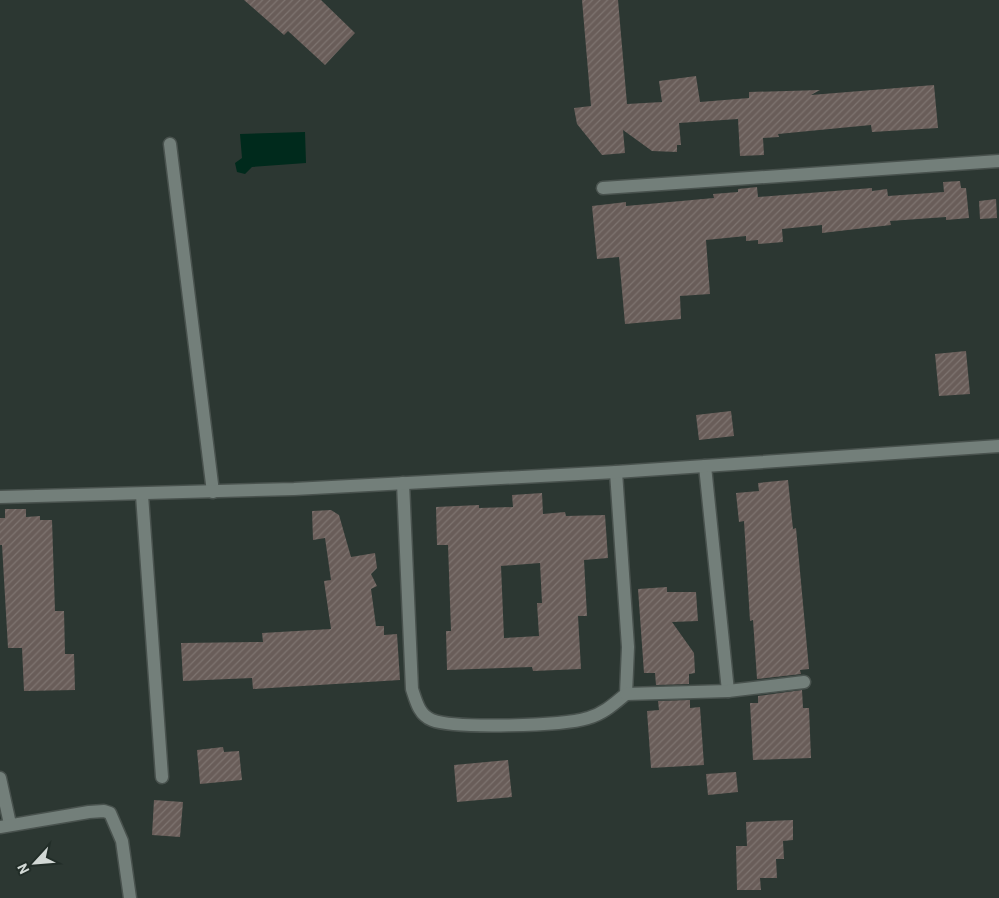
<svg xmlns="http://www.w3.org/2000/svg" width="999" height="898" viewBox="0 0 999 898" font-family="Barlow,sans-serif">
  <defs>
    <pattern id="building-hatch" width="6" height="6" patternUnits="userSpaceOnUse" patternTransform="scale(1.25)"><rect width="6" height="6" fill="#695d59"/><path d="M-1 1l2-2M0 6l6-6M5 7l2-2" fill="none" stroke="#7e7470"/></pattern>
  </defs>
  <rect width="100%" height="100%" fill="#2c3732"/>
  <!-- water -->
  <polygon fill="#002a1c" points="305,132 306,163 252,167 245,174 237,172 235,163 242,158 240,134"/>
  <!-- building -->
  <g fill="url(#building-hatch)" fill-rule="evenodd">
    <polygon points="244,0 321,0 355,33 325,65 288,31 284,35"/>
    <polygon points="582,0 618,0 627,104 662,102 659,81 696,76 700,102 749,98 749,92 820,90 811,95 934,85 938,128 872,132 871,125 778,134 779,137 763,138 764,155 740,156 738,119 679,123 681,145 677,145 677,152 652,151 623,130 625,153 602,155 577,124 574,108 591,106"/>
    <polygon points="960,181 961,188 966,188 969,218 946,220 946,217 890,221 891,225 822,233 822,225 782,229 783,242 758,244 758,240 746,241 746,236 706,240 710,294 680,296 681,319 625,324 619,257 597,259 592,206 626,202 626,206 714,198 713,194 738,192 738,189 757,187 758,197 872,188 872,191 887,189 888,196 944,192 943,182"/>
    <polygon points="996,199 997,218 980,219 979,201"/>
    <polygon points="966,351 970,394 939,396 935,354"/>
    <polygon points="731,411 734,436 699,440 696,415"/>
    <polygon points="788,480 793,529 796,528 809,669 800,670 801,674 757,679 753,620 750,621 744,521 739,522 736,493 759,491 758,483"/>
    <path d="M542 493 543 514 565 512 566 516 605 515 608 558 584 560 587 616H578L581 669 533 671 532 667 447 670 446 631H451L448 545H437L436 507 479 505V508L513 507 512 495ZM540 563 542 603H537L539 636 504 638 501 566Z"/>
    <polygon points="5,509 26,509 26,517 40,516 40,520 52,520 55,611 64,611 65,654 74,654 75,690 24,691 22,648 8,648 2,545 0,545 0,518 5,518"/>
    <polygon points="331,510 339,515 351,557 375,553 377,568 371,574 377,586 371,589 376,626 384,626 384,635 397,634 400,680 253,689 252,678 183,681 181,643 263,642 262,633 331,629 324,581 331,580 325,538 313,540 312,511"/>
    <polygon points="667,587 667,592 696,592 698,621 672,622 694,653 695,673 689,674 689,684 656,685 655,673 644,673 638,589"/>
    <polygon points="802,690 803,708 809,708 811,758 753,760 750,703 758,703 758,696"/>
    <polygon points="690,700 690,708 700,707 704,765 651,768 647,711 659,710 658,701"/>
    <polygon points="223,747 224,752 239,751 242,780 200,784 197,750"/>
    <polygon points="508,760 512,797 457,802 454,765"/>
    <polygon points="736,772 738,792 708,795 706,774"/>
    <polygon points="154,800 183,802 180,837 152,835"/>
    <polygon points="793,820 793,840 783,841 784,859 776,859 777,878 760,878 761,890 737,890 736,846 747,846 746,822"/>
  </g>
  <g fill="none" stroke-linecap="round" stroke-linejoin="round">
    <!-- service casing -->
    <g stroke="#49524e" stroke-width="15">
      <polyline id="service" points="170,144 213,492"/>
    </g>
    <!-- minor casing -->
    <g stroke="#49524e" stroke-width="15">
      <g id="minor">
        <polyline points="603,188 999,161"/>
        <polyline points="705,466 728,691"/>
        <path d="M403 483 412 689C416 701 419 715 432 720 455 729 562 726 588 718 603 714 614 704 626 694L628 647 616 472"/>
        <polyline points="142,495 162,777"/>
        <polyline points="0,497 294,489 616,472 999,446"/>
        <polyline points="626,694 728,691 804,682"/>
        <polyline points="0,778 10,824"/>
        <polyline points="0,827 89,812 104,811 110,813 122,841 130,898"/>
      </g>
    </g>
    <!-- service -->
    <use href="#service" stroke="#737f7a" stroke-width="12"/>
    <!-- minor -->
    <use href="#minor" stroke="#737f7a" stroke-width="12"/>
  </g>
  <!-- north arrow -->
  <g transform="translate(35 863) rotate(244)" stroke="#222d28" stroke-width="4" paint-order="stroke">
  <path d="M0-4L9 19L0 12L-9 19Z" fill="#d2d8d5"/>
  <text y="-8" font-size="14" font-weight="bold" text-anchor="middle" fill="#d2d8d5">N</text>
  </g>
</svg>
